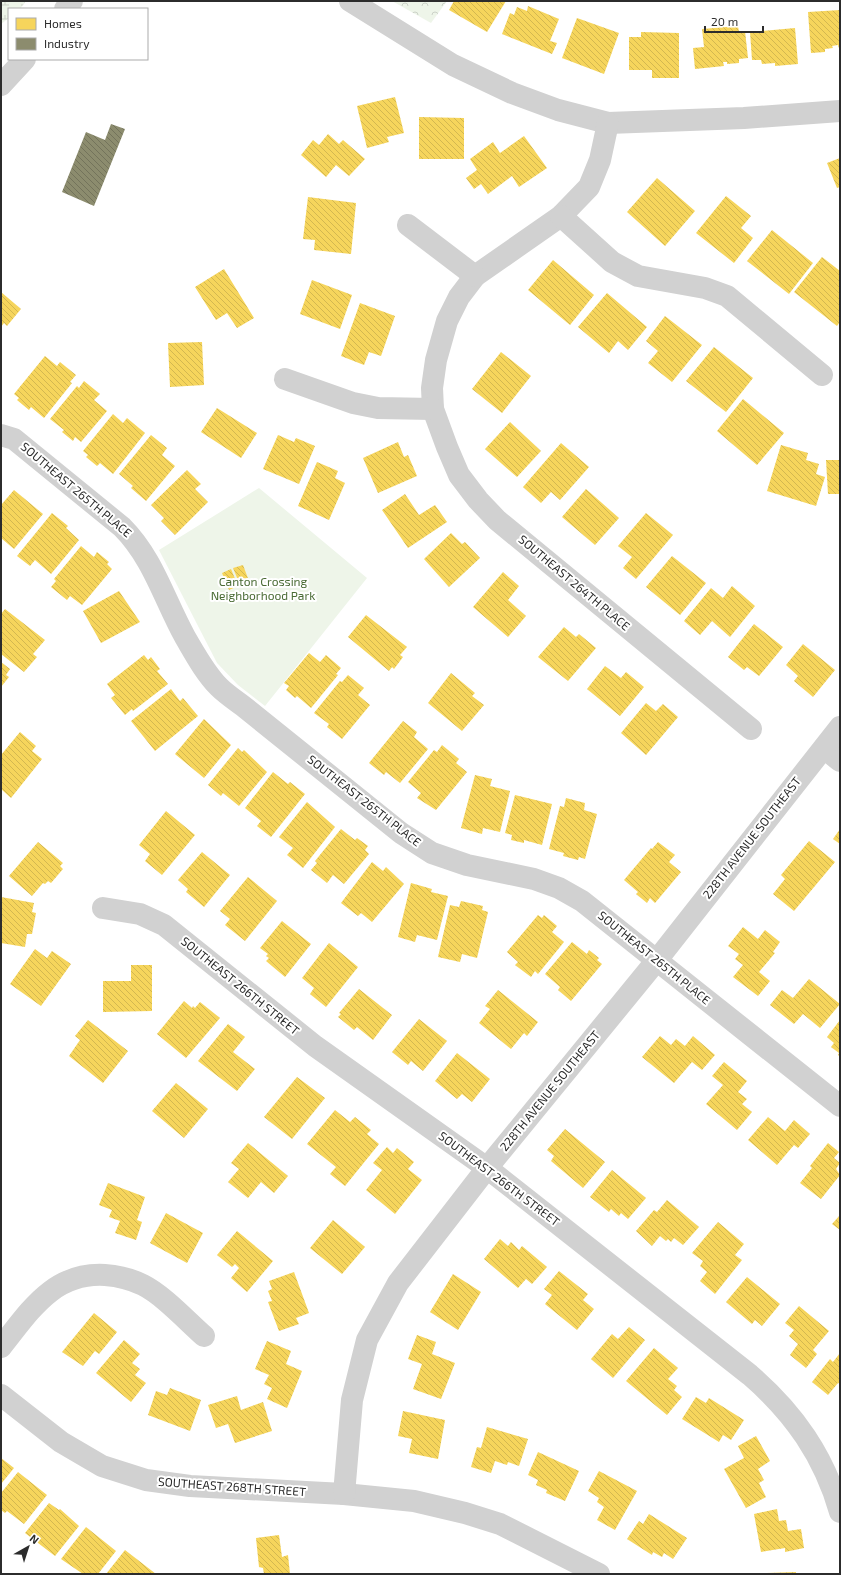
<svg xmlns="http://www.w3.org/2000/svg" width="841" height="1575" viewBox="0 0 841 1575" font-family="'Exo 2',sans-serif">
  <defs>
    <pattern id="forest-crowns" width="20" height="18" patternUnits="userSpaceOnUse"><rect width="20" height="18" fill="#eef5e9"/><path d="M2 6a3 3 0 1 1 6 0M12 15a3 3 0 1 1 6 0" fill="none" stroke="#ccd2c8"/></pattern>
    <pattern id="wetland-marsh" width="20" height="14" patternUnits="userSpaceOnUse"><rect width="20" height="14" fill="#eef5e9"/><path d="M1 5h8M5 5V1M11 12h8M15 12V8" fill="none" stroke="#ccd2c8"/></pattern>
    <pattern id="homes-back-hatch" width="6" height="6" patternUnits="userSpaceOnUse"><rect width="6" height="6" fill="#f6d55c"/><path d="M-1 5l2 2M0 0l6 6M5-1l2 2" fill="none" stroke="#d3b750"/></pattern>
    <pattern id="industry-back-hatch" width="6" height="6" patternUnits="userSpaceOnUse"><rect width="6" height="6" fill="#8c8c6e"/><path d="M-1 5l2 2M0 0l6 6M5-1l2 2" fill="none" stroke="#73735b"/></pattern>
  </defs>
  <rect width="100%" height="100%" fill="#fff"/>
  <!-- forest -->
  <polygon fill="url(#forest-crowns)" points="392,1 447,1 431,23"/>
  <!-- wetland -->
  <polygon fill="url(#wetland-marsh)" points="1,1 26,1 20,9 9,9 9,18 1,24"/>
  <!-- park -->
  <polygon fill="#eef5e9" points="259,488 367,578 265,706 238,685 217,663 159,550"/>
  <!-- homes -->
  <g fill="url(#homes-back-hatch)">
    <polygon points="454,1 506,1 487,32 449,10"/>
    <polygon points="528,6 559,19 550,41 557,43 552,54 502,34 510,13 514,15 517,7 527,11"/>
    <polygon points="840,10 840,52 838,45 832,46 833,48 825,49 825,52 811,53 808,12"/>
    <polygon points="577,18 619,33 604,74 562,58"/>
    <polygon points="738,26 739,32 745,31 748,58 739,59 739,63 727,64 727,62 723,62 724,66 695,69 693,48 704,47 702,29"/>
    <polygon points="795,28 798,64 775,66 775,63 762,64 761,60 752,60 750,32"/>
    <polygon points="641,32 679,33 679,78 652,78 652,70 629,70 629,37 641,37"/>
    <polygon points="395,97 404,133 387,137 389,142 367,148 357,106"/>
    <polygon points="419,117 464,118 464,159 419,159"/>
    <polygon points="328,134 339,144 343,140 365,159 349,176 336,165 326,177 301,155 313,140 319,145"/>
    <polygon points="524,136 547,168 519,187 512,176 488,194 481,184 474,189 466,178 477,170 470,159 493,142 500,153"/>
    <polygon points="840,158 840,187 837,188 827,163"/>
    <polygon points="657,178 695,211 665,246 627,212"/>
    <polygon points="726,196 751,216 741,228 753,238 734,263 696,233"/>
    <polygon points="308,197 356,203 351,254 314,250 315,240 303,239"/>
    <polygon points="772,230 813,263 789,294 747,261"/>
    <polygon points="822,257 840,271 840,322 837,326 794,292"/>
    <polygon points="553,260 594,295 570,325 528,290"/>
    <polygon points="224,269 254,318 237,328 227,313 216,320 195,287"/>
    <polygon points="312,280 352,295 340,329 300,314"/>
    <polygon points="1,292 21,309 7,326 4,323 1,327"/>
    <polygon points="607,293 647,327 628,350 618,341 609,353 578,327"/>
    <polygon points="360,303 395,316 381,356 369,352 364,365 341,356"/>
    <polygon points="665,316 702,345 672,382 648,363 658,351 646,341"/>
    <polygon points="202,342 204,385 170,387 168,343"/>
    <polygon points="714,347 753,378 726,412 686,381"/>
    <polygon points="501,352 531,376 502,413 472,389"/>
    <polygon points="45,356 57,366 60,362 76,375 70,382 72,383 44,418 31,407 29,410 17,400 19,398 14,394"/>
    <polygon points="84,381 100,394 94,400 107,411 81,442 75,437 73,441 62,432 64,430 50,419 77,386 79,388"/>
    <polygon points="743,399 784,433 757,465 717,431"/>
    <polygon points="217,408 257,433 241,458 201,432"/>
    <polygon points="113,414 123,423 127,418 145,433 113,474 100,463 97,466 86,457 88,455 83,451"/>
    <polygon points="510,422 541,451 517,477 485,449"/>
    <polygon points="151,435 167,448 162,455 175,466 146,501 131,488 133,486 119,474"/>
    <polygon points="278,435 294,442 296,438 315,446 299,484 263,469"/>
    <polygon points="398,442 404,457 408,455 417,476 378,493 363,458"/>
    <polygon points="561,443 589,467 560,500 551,492 541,503 523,487"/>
    <polygon points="781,445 808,453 806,460 819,464 816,474 825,477 816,506 767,491"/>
    <polygon points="826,460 840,460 840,494 828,494"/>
    <polygon points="317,462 338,471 335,478 345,483 329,520 298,506"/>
    <polygon points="187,470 201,484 195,489 208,502 175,535 161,521 164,518 151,505"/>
    <polygon points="586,489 619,518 595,545 562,517"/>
    <polygon points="14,490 43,514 14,549 1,538 1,505"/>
    <polygon points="405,494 419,515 435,505 447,522 408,548 382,510"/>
    <polygon points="52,513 68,526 66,528 79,540 51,574 35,560 30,566 17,556"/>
    <polygon points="646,513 673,535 636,579 623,568 632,557 618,546"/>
    <polygon points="451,533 462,544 465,542 480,558 449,587 424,559"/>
    <polygon points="81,546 94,557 97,552 109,562 107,564 112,569 82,605 70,596 67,600 51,587 56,581 54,579"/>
    <polygon points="672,556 706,583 680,615 646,587"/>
    <polygon points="243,565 249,581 240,585 233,568"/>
    <polygon points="231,569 238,586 229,590 222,573"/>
    <polygon points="503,572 519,586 508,600 526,616 508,637 473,607"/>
    <polygon points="732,586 755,606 730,637 712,621 700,635 684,621 711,588 723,598"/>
    <polygon points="119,591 140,622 101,643 83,611"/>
    <polygon points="5,609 45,640 33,654 37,657 24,672 1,654 1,614"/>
    <polygon points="366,615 407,647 400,655 403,657 394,669 392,667 389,671 348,637"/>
    <polygon points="754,624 783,647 759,676 747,667 744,670 728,657"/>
    <polygon points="564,627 576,637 579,634 596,648 568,681 538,657"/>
    <polygon points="803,644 835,670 813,697 794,681 798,676 786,665"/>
    <polygon points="309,653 320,662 326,655 341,668 336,674 338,675 311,708 297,696 295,698 286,690 289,686 284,683"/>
    <polygon points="144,655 148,660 151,657 160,669 157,671 168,684 133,711 132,709 125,715 111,698 115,695 107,684"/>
    <polygon points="1,662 10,669 6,675 9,677 1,687"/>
    <polygon points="605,666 621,678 626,672 644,687 620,716 587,689"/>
    <polygon points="451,673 475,693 472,696 484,705 462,731 428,703"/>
    <polygon points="348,675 364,688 358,695 370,705 342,739 327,727 329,724 314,713 340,681 342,682"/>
    <polygon points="171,689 180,701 183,698 198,716 155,751 131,721"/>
    <polygon points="646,703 656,711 663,704 678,717 646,755 621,733"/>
    <polygon points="204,719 231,745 204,778 175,754"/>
    <polygon points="403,721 417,732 414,737 428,749 400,783 386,772 384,775 369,763"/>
    <polygon points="20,732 36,746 32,751 42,759 11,798 1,789 1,755"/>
    <polygon points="442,745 459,759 456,763 467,772 436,810 417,798 421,793 408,782 434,750 437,752"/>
    <polygon points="238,748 242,752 244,750 267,772 239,806 223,793 221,796 208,785"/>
    <polygon points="273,772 288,784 290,782 305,794 271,837 257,826 261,821 245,808"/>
    <polygon points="475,775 492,779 490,786 510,791 500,832 483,828 482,834 461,828"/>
    <polygon points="515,795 552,804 542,845 524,840 524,843 511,840 512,835 505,833"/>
    <polygon points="566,798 585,803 584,810 597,814 585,859 579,857 578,860 563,856 564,853 549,849 560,806 564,807"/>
    <polygon points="307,802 335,827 303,868 287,855 293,848 279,837"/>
    <polygon points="166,811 195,835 162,875 145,861 150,854 139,845"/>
    <polygon points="341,829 355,840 357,838 368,846 365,850 369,854 344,884 333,875 327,883 311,870 317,863 315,861"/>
    <polygon points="840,829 840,844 833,839"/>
    <polygon points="809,841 835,862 794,911 773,894 785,879 781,875"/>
    <polygon points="38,842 63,863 60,866 63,869 51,883 48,881 45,884 43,883 32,896 9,876"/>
    <polygon points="658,842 675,855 669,862 681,872 655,903 650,898 647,903 636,894 638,892 624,880 651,848 652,849"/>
    <polygon points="202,852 230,875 204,907 186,892 188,889 178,880"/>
    <polygon points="372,862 383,871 386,867 404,884 372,922 361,913 358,916 341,903"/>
    <polygon points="248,877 277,901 245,941 225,925 230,919 220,911"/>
    <polygon points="411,883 432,889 431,892 448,896 437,940 417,935 415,942 398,937"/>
    <polygon points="1,897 34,903 32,912 36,913 32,934 27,934 25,947 1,943"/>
    <polygon points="461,901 483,906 482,910 488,912 477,958 462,954 460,962 438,957 450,905 459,907"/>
    <polygon points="538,915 542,918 544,915 557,926 552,932 564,942 538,974 535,971 531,977 515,965 518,962 507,952"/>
    <polygon points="282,921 311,944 285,977 266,961 269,958 266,956 268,954 260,948"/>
    <polygon points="743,927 758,939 765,930 780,942 773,952 775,953 759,972 770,981 758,996 733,977 743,965 735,959 739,954 728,946"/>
    <polygon points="572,942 587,954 589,950 599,958 597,960 602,964 571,1001 558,990 560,987 545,974"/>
    <polygon points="329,943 358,967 326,1007 310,994 314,988 302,978"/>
    <polygon points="35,949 47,958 52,951 71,964 41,1006 10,984"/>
    <polygon points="131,965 152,965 152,1011 103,1012 103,981 131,981"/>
    <polygon points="809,979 840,1004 820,1028 803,1014 794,1024 770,1005 782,990 793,998"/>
    <polygon points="359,989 392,1015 373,1040 357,1027 354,1030 338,1017 341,1014 339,1013"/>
    <polygon points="498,990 538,1022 527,1036 524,1033 511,1049 479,1023 490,1009 485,1006"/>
    <polygon points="184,1001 192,1008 193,1006 195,1008 200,1002 220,1018 186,1058 157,1034"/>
    <polygon points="419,1019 447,1041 423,1071 411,1061 408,1065 392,1052"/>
    <polygon points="88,1020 128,1051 103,1083 69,1056 80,1040 75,1036"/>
    <polygon points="840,1020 840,1057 838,1055 839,1053 831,1047 834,1043 827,1037"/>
    <polygon points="228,1024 245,1037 233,1052 255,1069 237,1091 198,1061"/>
    <polygon points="660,1036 671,1045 676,1039 685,1046 693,1036 715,1055 702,1070 692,1062 674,1083 642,1057"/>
    <polygon points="457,1053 490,1079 472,1102 462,1094 457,1099 435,1081"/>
    <polygon points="724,1062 747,1081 738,1092 747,1099 742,1104 752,1112 737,1130 706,1104 723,1085 712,1076"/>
    <polygon points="297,1077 325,1098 292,1139 264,1117"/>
    <polygon points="176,1083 208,1109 184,1138 152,1111"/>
    <polygon points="335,1110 350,1122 355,1117 371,1130 367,1134 379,1144 345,1186 330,1174 336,1167 307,1144"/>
    <polygon points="768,1117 785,1131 794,1120 810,1134 798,1148 794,1145 777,1165 748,1140"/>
    <polygon points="565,1129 605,1162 583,1188 551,1161 554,1156 547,1150"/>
    <polygon points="248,1143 288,1176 274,1193 261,1182 248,1198 228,1182 239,1169 231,1163"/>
    <polygon points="828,1143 839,1152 834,1158 840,1163 836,1169 840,1175 821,1199 800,1183 812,1168 810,1166"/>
    <polygon points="387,1147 393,1153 397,1148 414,1162 408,1169 422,1180 395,1214 366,1190 382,1170 373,1163"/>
    <polygon points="612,1170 646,1198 628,1219 621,1213 619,1216 611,1209 609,1212 590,1197"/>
    <polygon points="108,1183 145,1197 137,1220 142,1222 136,1240 115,1233 120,1221 109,1217 112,1210 99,1205"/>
    <polygon points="667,1200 699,1227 683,1245 674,1238 671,1242 668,1239 666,1241 660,1236 652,1246 636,1231 654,1210 657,1212"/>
    <polygon points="166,1213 203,1233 187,1263 150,1243"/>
    <polygon points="840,1215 840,1230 832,1224"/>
    <polygon points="333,1220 365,1247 342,1274 310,1248"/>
    <polygon points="718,1222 744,1244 735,1255 742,1260 715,1294 700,1281 707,1272 700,1266 703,1261 692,1253"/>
    <polygon points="237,1231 273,1261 247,1292 231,1278 239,1268 235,1264 232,1267 217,1255"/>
    <polygon points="500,1239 508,1246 511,1242 519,1250 522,1246 547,1267 532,1284 526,1279 518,1288 484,1259"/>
    <polygon points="559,1271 588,1294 583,1300 594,1309 577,1330 545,1304 552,1295 544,1289"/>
    <polygon points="294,1272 309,1313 296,1318 299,1324 279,1331 268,1302 272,1301 268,1291 272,1289 269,1281"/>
    <polygon points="453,1274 481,1292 458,1330 430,1312"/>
    <polygon points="747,1277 780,1304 762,1326 755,1320 752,1324 726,1302"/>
    <polygon points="799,1306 829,1331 813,1350 817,1354 806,1368 790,1355 798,1344 789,1336 794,1330 785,1323"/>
    <polygon points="94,1313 117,1332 99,1354 95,1351 83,1366 62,1352"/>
    <polygon points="629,1327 645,1340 613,1378 591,1359 612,1334 618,1339"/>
    <polygon points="417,1335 436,1342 432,1354 455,1363 441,1399 413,1389 422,1364 408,1359"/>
    <polygon points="124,1340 140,1354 132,1363 140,1369 135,1375 146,1383 131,1402 96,1373"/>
    <polygon points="267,1341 291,1351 286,1364 302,1371 287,1408 267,1399 272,1388 264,1384 269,1375 255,1369"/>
    <polygon points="654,1348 678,1368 668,1379 677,1386 674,1390 682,1397 667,1415 626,1381"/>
    <polygon points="840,1353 840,1384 838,1383 828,1395 812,1382 830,1359 833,1362"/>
    <polygon points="170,1388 201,1400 190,1431 148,1415 156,1391 167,1395"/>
    <polygon points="237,1396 241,1410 263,1402 272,1431 235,1443 228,1424 216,1428 208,1405"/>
    <polygon points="696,1397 706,1403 709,1398 744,1420 731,1440 723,1435 719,1442 682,1419"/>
    <polygon points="403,1411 445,1420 438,1459 409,1453 412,1439 398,1436"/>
    <polygon points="487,1427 528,1439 519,1466 508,1462 507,1465 495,1461 491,1473 471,1467 477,1447 481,1448"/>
    <polygon points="756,1436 770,1461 758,1469 764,1480 759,1483 766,1497 746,1508 724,1469 744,1458 738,1446"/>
    <polygon points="538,1452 579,1471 565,1501 546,1493 547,1490 536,1485 538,1480 528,1475"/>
    <polygon points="1,1458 14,1468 1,1484"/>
    <polygon points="599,1471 637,1491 615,1530 597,1520 604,1507 597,1502 599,1498 588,1491"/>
    <polygon points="18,1472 47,1495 24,1524 7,1511 5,1513 1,1510 1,1493"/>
    <polygon points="49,1503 59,1510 60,1509 79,1526 55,1556 25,1533"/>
    <polygon points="777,1509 779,1521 786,1520 788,1531 801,1529 804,1548 785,1552 785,1548 761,1552 754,1514"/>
    <polygon points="649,1514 687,1538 673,1559 664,1553 662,1557 653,1552 652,1555 627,1539 639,1521 643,1524"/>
    <polygon points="86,1527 116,1551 98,1574 83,1574 61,1559"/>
    <polygon points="279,1535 282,1557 288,1555 290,1574 264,1574 263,1568 259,1567 256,1538"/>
    <polygon points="125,1550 156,1574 106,1574"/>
    <polygon points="796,1572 796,1574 767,1574 767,1573"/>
  </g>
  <!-- industry -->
  <polygon fill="url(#industry-back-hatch)" points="111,124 125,129 94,206 62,192 86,132 105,140"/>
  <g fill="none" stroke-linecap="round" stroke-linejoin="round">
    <!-- minor -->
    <g stroke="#d1d1d1" stroke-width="22">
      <polyline points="350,1 453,65 512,93 558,110 608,123 744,118 840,111"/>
      <polyline points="65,9 72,1"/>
      <polyline points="1,85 25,59"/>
      <polyline points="608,123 600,160 589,187 561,216 475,276 459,297 447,321 436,360 432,388 433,409 447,447 459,475 478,500 497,520 751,729"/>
      <polyline points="561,216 612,262 638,276 705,288 727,296 822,375"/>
      <polyline points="408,225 475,276"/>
      <polyline points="285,379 353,403 378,408 433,409"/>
      <path d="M1 435 14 439 122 527C153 558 164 599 185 637 195 654 205 673 219 687 226 694 235 700 243 706L401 833 432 853 467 865 534 879 559 888 582 901 840 1106"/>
      <polyline points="824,748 840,761"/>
      <path d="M103 908 140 914 164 925 315 1046 487 1168 750 1375C794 1413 824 1456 840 1512"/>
      <path d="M1 1347C30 1311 53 1272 105 1275 119 1276 131 1279 143 1285 163 1295 186 1320 204 1336"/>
      <polyline points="1,1395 61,1442 102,1466 146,1480 190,1486 344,1494 414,1501 465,1513 500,1524 599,1574"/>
      <polyline points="344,1494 352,1400 367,1340 398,1283 487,1168 657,960 840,727"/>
    </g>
  </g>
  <g text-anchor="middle" stroke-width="4" stroke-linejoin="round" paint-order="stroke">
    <!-- street labels -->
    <g font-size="12" fill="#2c2c2c" stroke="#fff">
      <text transform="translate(76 490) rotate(40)" y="4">SOUTHEAST 265TH PLACE</text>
      <text transform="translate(574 583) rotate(40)" y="4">SOUTHEAST 264TH PLACE</text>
      <text transform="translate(364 801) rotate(38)" y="4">SOUTHEAST 265TH PLACE</text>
      <text transform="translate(752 838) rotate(-52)" y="4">228TH AVENUE SOUTHEAST</text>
      <text transform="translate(654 958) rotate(39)" y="4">SOUTHEAST 265TH PLACE</text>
      <text transform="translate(240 986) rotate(39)" y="4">SOUTHEAST 266TH STREET</text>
      <text transform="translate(550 1091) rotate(-51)" y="4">228TH AVENUE SOUTHEAST</text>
      <text transform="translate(499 1179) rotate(37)" y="4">SOUTHEAST 266TH STREET</text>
      <text transform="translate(232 1487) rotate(4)" y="4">SOUTHEAST 268TH STREET</text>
    </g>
    <!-- park labels -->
    <g font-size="12" fill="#4a6b35" stroke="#fff">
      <text x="263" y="586">Canton Crossing<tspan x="263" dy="14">Neighborhood Park</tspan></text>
    </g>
  </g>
  <!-- border -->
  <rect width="841" height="1575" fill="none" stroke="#2c2c2c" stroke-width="4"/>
  <!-- legend -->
  <rect x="8" y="8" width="140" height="52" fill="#ffffff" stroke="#ababab"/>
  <rect x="16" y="18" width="20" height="12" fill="#f6d55c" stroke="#ababab"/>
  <text x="44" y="28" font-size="12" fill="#2c2c2c">Homes</text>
  <rect x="16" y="38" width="20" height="12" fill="#8c8c6e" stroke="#ababab"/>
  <text x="44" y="48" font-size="12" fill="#2c2c2c">Industry</text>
  <!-- north arrow -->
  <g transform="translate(28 1547) rotate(39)" stroke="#ffffff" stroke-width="3" paint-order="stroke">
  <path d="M0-3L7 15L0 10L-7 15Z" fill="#2c2c2c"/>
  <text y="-6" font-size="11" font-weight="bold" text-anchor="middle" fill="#2c2c2c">N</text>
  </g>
  <!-- scale -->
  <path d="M705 26v6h58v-6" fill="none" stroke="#2c2c2c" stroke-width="2"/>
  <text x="711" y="26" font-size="12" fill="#2c2c2c" stroke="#ffffff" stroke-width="3" paint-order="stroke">20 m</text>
</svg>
